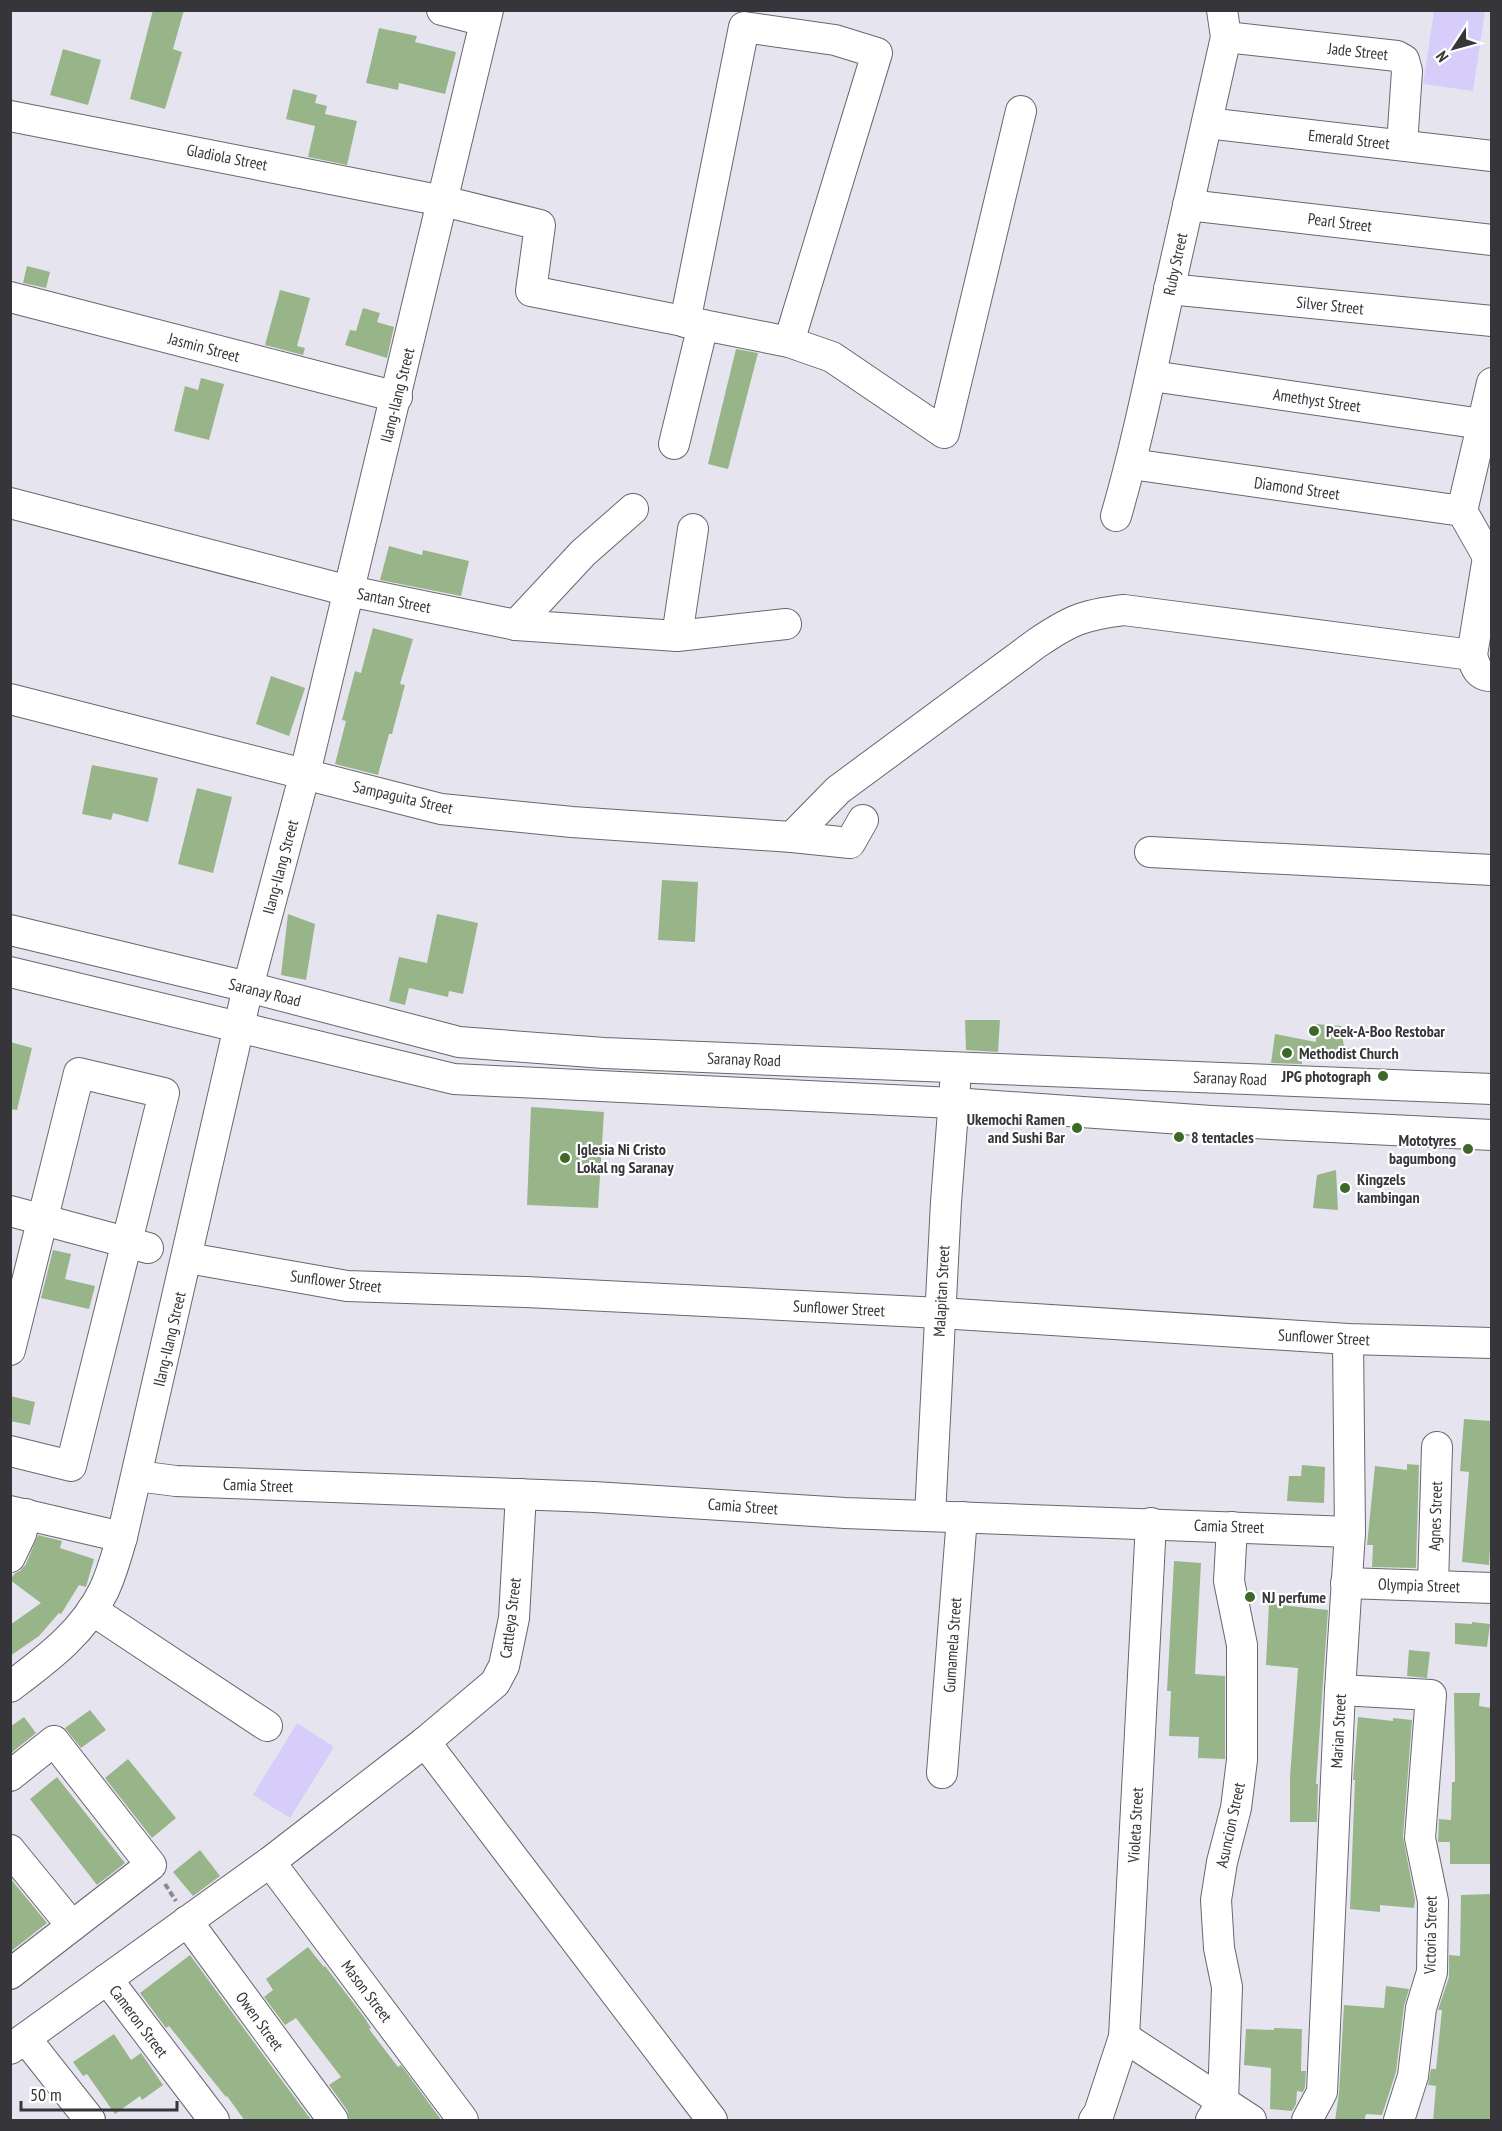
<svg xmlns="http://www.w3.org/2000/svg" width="1502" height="2131" viewBox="0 0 1502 2131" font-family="'PT Sans Narrow',sans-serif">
  <rect width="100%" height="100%" fill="#e6e5ef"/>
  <!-- green -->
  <g fill="#d6cdfa">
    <polygon points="1434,11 1485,11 1473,91 1423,84"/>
    <polygon points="297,1723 334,1747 290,1818 253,1795"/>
  </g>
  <!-- building -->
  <g fill="#98b58a">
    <polygon points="153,10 184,10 173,49 182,52 165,109 130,99"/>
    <polygon points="379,28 417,36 415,42 456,52 445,94 399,83 398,90 366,83"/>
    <polygon points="63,49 101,60 88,105 50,95"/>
    <polygon points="293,89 317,95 315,103 327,106 325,114 357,121 347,165 308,157 315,126 286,119"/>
    <polygon points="27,266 50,272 46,288 23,283"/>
    <polygon points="280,290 310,298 297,346 305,348 303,355 265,345"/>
    <polygon points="363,308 380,313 377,322 394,327 387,358 345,345 350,330 356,331"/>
    <polygon points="736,349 758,353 728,469 708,464"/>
    <polygon points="201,378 224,384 209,440 174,431 185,386 198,390"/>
    <polygon points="389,546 422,555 423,550 469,561 461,596 380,580"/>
    <polygon points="373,628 413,639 400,684 405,685 392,734 389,734 378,775 335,764 346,721 342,720 355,671 361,673"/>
    <polygon points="271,676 305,688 289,736 256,724"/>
    <polygon points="92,765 158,778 148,822 113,813 111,820 82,814"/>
    <polygon points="197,788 232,797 213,873 178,864"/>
    <polygon points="662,880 698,882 695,942 658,940"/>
    <polygon points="288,914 315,924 306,980 281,975"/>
    <polygon points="437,914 478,923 463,994 449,991 448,997 409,988 405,1005 389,1001 399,957 427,963"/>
    <polygon points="965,1020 1000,1020 998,1052 966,1050"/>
    <polygon points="1316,1024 1341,1026 1344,1047 1349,1048 1349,1051 1302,1058 1302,1064 1271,1063 1275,1034 1316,1042"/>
    <polygon points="10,1042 32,1048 17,1110 10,1109"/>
    <polygon points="531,1107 604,1112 598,1208 527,1205"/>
    <polygon points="1336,1170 1338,1210 1313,1208 1317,1175"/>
    <polygon points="53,1250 71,1254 65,1279 95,1286 89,1309 41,1298"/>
    <polygon points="10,1396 35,1402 30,1425 10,1421"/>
    <polygon points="1464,1419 1491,1421 1491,1534 1489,1565 1462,1562 1469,1472 1460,1471"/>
    <polygon points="1407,1464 1419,1465 1416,1568 1372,1567 1373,1545 1367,1545 1375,1466 1407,1470"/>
    <polygon points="1302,1465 1325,1467 1324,1503 1287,1501 1289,1476 1301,1476"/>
    <polygon points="38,1535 62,1541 60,1548 94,1559 86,1587 79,1585 61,1614 59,1613 39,1636 10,1656 10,1625 41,1603 10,1580 15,1573 20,1571 26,1564"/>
    <polygon points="1174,1561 1201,1563 1195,1674 1225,1676 1225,1759 1198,1758 1199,1737 1169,1736 1171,1691 1167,1691"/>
    <polygon points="1269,1604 1328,1610 1316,1784 1318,1784 1317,1822 1290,1822 1290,1777 1298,1668 1266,1665"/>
    <polygon points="1472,1622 1490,1624 1487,1647 1455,1644 1455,1623 1472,1624"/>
    <polygon points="1409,1650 1430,1652 1427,1678 1407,1676"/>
    <polygon points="1454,1693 1480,1693 1479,1706 1491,1708 1491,1864 1450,1864 1450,1842 1438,1842 1439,1819 1451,1820 1452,1782 1455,1782 1455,1760"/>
    <polygon points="90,1710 106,1730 81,1748 65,1728"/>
    <polygon points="24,1717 36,1733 10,1754 10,1727"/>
    <polygon points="1358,1717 1393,1721 1393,1718 1412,1720 1403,1837 1415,1900 1414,1908 1380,1905 1380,1912 1350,1909 1355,1780 1353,1780"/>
    <polygon points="128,1759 176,1818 152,1838 105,1778"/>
    <polygon points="57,1777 125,1863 97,1885 30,1799"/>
    <polygon points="200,1850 220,1876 193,1896 173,1872"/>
    <polygon points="10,1878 47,1923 10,1952"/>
    <polygon points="1491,1894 1491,2121 1433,2121 1436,2086 1428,2085 1431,2069 1436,2069 1442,2010 1438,2010 1449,1977 1449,1955 1460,1956 1461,1895"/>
    <polygon points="308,1947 324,1967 325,1966 364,2017 371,2028 369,2029 398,2067 401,2065 442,2121 350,2121 347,2110 329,2085 341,2077 296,2018 285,2025 264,1997 273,1990 266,1979"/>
    <polygon points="190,1955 275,2071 312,2121 245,2121 227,2096 226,2097 169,2026 166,2028 140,1993"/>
    <polygon points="1386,1986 1409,1989 1404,2006 1396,2072 1382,2115 1366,2114 1364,2121 1335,2121 1339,2093 1344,2005 1384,2008"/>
    <polygon points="1274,2028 1302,2029 1301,2071 1306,2071 1305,2087 1303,2092 1297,2091 1296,2104 1292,2111 1270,2109 1271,2068 1244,2065 1246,2029 1274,2030"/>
    <polygon points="114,2034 131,2060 141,2053 163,2085 142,2100 140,2096 115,2114 87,2074 83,2076 73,2062"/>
  </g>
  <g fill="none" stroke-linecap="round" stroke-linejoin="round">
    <!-- minor casing -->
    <g stroke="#68666f" stroke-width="32">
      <g id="minor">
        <polyline points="442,10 485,21"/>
        <polyline points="1226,37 1397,56 1404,60 1407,71 1402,145"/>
        <polyline points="10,116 443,201 540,225 531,291 789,342 832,357 944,433 1021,111"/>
        <polyline points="1207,123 1492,156"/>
        <polyline points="1188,205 1492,240"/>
        <polyline points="1169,289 1492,321"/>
        <polyline points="10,297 397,397"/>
        <polyline points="685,322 744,27 835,40 877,53 789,342"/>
        <polyline points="1152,376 1482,424"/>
        <polyline points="674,444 703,325"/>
        <polyline points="1131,464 1462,511"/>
        <polyline points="10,503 349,591 516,625 677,636 786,624"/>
        <path d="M1462 511 1488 557 1472 655C1475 667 1478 676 1492 676"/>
        <polyline points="1462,511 1492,383"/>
        <path d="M1116 516C1138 440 1153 363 1170 286 1188 203 1208 120 1226 37L1222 10"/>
        <polyline points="516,625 583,553 633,509"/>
        <polyline points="677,636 693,529"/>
        <polyline points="10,699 441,809 572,822 792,837 850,843 863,820"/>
        <path d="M792 837 838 790 1037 643C1071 620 1083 615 1124 610L1472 655"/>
        <polyline points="1150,852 1492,870"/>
        <polyline points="10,930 248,987 459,1042 604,1053 1492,1089"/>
        <polyline points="10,972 454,1079 953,1103 1211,1121 1492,1135"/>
        <polyline points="10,1211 148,1248"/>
        <polyline points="188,1258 347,1286 526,1292 940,1313 1348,1339 1492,1343"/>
        <polyline points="10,1350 79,1073 164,1093 71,1466 10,1451"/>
        <polyline points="137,1476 176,1481 594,1497 845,1513 1350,1532"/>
        <polyline points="10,1511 122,1537"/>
        <polyline points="930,1516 946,1202 955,1085"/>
        <polyline points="10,1557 21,1534 26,1514"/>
        <polyline points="1346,1583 1492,1588"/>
        <polyline points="1433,1585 1437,1447"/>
        <polyline points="92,1610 267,1726"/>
        <path d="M10 1687C47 1659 84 1632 104 1590 112 1573 117 1554 122 1537L248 987 305 773 488 10"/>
        <polyline points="1340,1690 1431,1695 1420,1838 1433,1901 1432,1972 1421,2008 1413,2076 1399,2120"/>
        <polyline points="425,1742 712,2120"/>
        <polyline points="942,1773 962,1517"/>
        <polyline points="10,1776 54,1741 151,1865 10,1974"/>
        <polyline points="10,1850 72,1926"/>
        <polyline points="270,1862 463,2120"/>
        <polyline points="187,1921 333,2120"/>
        <polyline points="107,1979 214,2120"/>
        <polyline points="1124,2037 1251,2120"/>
        <polyline points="26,2039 90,2120"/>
        <polyline points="10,2049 270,1862 425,1742 495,1683 504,1666 514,1618 521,1494"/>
        <polyline points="1094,2120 1099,2113 1124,2037 1151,1523"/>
        <polyline points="1211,2120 1223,2101 1227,1987 1219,1948 1216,1900 1222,1862 1236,1808 1242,1760 1242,1645 1229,1581 1232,1527"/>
        <polyline points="1307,2120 1322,2092 1340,1690 1350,1532 1348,1339"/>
      </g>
    </g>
    <!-- path -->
    <polyline stroke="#89888f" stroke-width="4" stroke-dasharray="6 3" stroke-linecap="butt" points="165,1884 176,1901"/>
    <!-- minor -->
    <use href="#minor" stroke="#fff" stroke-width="30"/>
  </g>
  <!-- markers -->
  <g fill="#3d6825" stroke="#fff" stroke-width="2">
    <circle cx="1314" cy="1031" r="6"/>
    <circle cx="1287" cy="1053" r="6"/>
    <circle cx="1383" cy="1076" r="6"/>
    <circle cx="1077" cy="1128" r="6"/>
    <circle cx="1179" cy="1137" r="6"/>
    <circle cx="1468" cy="1149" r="6"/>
    <circle cx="565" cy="1158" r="6"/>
    <circle cx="1345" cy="1188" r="6"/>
    <circle cx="1250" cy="1597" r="6"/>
  </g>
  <g text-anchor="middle" stroke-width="4.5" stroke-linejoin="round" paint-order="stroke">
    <!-- street labels -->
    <g font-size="16" fill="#363539" stroke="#fff">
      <text transform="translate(1358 51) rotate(6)" y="6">Jade Street</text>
      <text transform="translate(1349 139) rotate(6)" y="6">Emerald Street</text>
      <text transform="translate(227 157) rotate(11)" y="6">Gladiola Street</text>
      <text transform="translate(1340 222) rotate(7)" y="6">Pearl Street</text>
      <text transform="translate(1175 264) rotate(-78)" y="6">Ruby Street</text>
      <text transform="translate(1330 305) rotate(6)" y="6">Silver Street</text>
      <text transform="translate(204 347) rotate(15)" y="6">Jasmin Street</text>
      <text transform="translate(397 395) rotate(-76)" y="6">Ilang-Ilang Street</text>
      <text transform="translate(1317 400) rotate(8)" y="6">Amethyst Street</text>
      <text transform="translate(1297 488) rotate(8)" y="6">Diamond Street</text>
      <text transform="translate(394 600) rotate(11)" y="6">Santan Street</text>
      <text transform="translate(403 797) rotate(13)" y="6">Sampaguita Street</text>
      <text transform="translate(280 867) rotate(-75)" y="6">Ilang-Ilang Street</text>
      <text transform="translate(265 992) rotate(14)" y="6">Saranay Road</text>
      <text transform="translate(744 1059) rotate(2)" y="6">Saranay Road</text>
      <text transform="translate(1230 1078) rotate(2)" y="6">Saranay Road</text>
      <text transform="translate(336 1281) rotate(7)" y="6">Sunflower Street</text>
      <text transform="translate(941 1291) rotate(-87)" y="6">Malapitan Street</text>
      <text transform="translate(839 1308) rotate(3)" y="6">Sunflower Street</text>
      <text transform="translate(1324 1337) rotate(3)" y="6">Sunflower Street</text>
      <text transform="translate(169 1339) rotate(-77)" y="6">Ilang-Ilang Street</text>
      <text transform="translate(258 1485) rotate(2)" y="6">Camia Street</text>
      <text transform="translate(743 1506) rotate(4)" y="6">Camia Street</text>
      <text transform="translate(1435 1516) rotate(-88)" y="6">Agnes Street</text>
      <text transform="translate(1229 1526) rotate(2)" y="6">Camia Street</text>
      <text transform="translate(1419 1585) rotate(2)" y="6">Olympia Street</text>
      <text transform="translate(510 1618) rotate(-83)" y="6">Cattleya Street</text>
      <text transform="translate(952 1645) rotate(-86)" y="6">Gumamela Street</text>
      <text transform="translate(1338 1731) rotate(-87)" y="6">Marian Street</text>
      <text transform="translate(1135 1825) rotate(-87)" y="6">Violeta Street</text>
      <text transform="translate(1230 1825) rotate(-78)" y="6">Asuncion Street</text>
      <text transform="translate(1430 1935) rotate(-89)" y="6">Victoria Street</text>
      <text transform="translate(367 1991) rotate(53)" y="6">Mason Street</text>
      <text transform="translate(139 2021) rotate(53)" y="6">Cameron Street</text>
      <text transform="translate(260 2021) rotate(54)" y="6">Owen Street</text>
    </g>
    <!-- poi labels -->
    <g font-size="16" font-weight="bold" fill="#363539" stroke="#fff" text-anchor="start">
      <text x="1326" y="1037">Peek-A-Boo Restobar</text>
      <text x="1299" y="1059">Methodist Church</text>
      <text x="1371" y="1082" text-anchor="end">JPG photograph</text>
      <text x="1065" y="1125" text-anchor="end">Ukemochi Ramen<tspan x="1065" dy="18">and Sushi Bar</tspan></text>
      <text x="1191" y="1143">8 tentacles</text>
      <text x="1456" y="1146" text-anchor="end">Mototyres<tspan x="1456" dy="18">bagumbong</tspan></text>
      <text x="577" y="1155">Iglesia Ni Cristo<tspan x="577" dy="18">Lokal ng Saranay</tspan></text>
      <text x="1357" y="1185">Kingzels<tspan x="1357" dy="18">kambingan</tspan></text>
      <text x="1262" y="1603">NJ perfume</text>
    </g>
  </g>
  <!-- border -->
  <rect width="1502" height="2131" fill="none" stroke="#363539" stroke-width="24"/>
  <!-- north arrow -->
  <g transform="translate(1454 48) rotate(234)" stroke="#ffffff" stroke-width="4.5" paint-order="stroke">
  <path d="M0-4.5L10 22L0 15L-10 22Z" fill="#363539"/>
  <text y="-9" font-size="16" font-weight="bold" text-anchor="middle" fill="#363539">N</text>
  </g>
  <!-- scale -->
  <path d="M21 2101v9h156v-9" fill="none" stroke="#363539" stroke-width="3"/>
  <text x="30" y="2101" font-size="18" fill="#363539" stroke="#ffffff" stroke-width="4.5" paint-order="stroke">50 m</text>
</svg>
